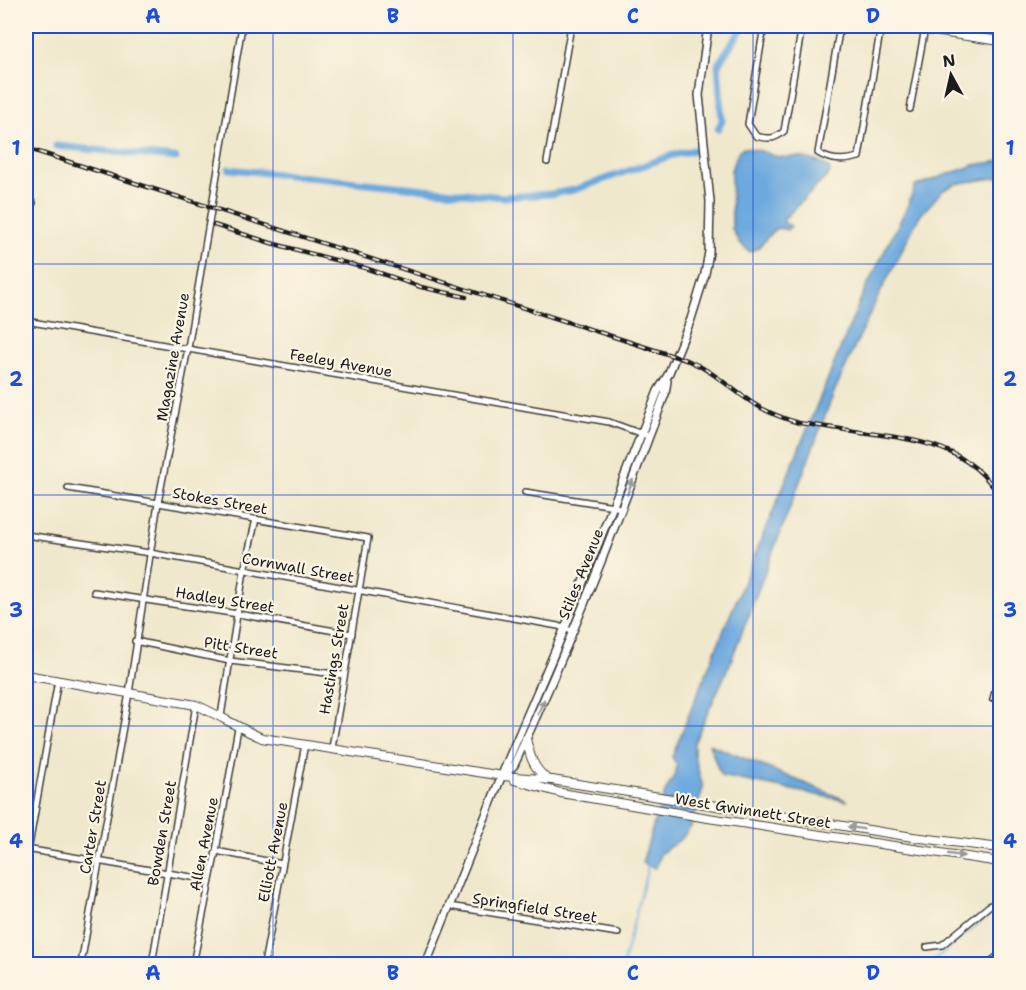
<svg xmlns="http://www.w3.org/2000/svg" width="1026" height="990" viewBox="0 0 1026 990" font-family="'Shantell Sans',sans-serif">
  <rect width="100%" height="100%" fill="#fcf5e5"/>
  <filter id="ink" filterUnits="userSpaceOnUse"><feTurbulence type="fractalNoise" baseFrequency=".0167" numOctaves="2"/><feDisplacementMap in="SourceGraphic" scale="12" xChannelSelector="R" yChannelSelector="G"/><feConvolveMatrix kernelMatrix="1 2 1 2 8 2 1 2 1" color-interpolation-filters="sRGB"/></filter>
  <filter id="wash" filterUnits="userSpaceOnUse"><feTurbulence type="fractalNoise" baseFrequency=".008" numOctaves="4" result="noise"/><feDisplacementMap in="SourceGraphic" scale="24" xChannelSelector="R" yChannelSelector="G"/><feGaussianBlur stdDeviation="1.35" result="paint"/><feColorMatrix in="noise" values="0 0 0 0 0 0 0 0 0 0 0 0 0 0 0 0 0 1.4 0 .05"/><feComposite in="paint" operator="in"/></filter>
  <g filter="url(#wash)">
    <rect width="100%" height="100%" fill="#f0e8cc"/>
    <!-- water -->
    <g fill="#6ca9de" stroke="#44627d" stroke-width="1.5">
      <path d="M744 148C755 148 767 153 775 156 780 158 785 157 790 157 801 156 823 161 830 170L829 174 784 219V223L791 226 787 230 778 228 774 230 758 248 750 252 739 242 732 229 731 170 739 150Z"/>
      <polygon points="1000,161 1000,177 955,184 942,191 919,217 874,305 835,390 729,666 694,743 694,755 703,787 701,795 691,827 682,838 660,854 656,868 642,863 655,820 666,790 675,774 677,765 672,757 690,712 862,296 908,205 915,186 974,165"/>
      <polygon points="709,744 848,801 721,776"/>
    </g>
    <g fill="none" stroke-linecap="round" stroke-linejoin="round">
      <!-- stream -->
      <g stroke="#6ca9de" stroke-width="2">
        <polyline points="623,964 649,863"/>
        <polyline points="929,964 994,911 1000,909"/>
      </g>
      <!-- canal -->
      <g stroke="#6ca9de" stroke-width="7">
        <polyline points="718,129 722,121 718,64 744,26"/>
        <polyline points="56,146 176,158"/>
        <polyline points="229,169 504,197 551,194 574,190 673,155 694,150"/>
      </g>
    </g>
  </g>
  <g filter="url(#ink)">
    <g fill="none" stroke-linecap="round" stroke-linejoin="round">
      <!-- minor casing -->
      <g stroke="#3c3b36" stroke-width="8">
        <g id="minor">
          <path d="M764 26 748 124 756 136C767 139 775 140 784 131L802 26"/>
          <path d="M840 26 818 153C830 161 845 161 859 157L881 26"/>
          <polyline points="910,109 925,28"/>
          <polyline points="547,162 571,26"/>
          <polyline points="26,202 33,203"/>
          <polyline points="26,259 28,260"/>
          <polyline points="26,321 609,422 645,435"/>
          <polyline points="68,488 368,538 332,748"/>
          <polyline points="525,492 614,506 621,509"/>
          <polyline points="26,535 150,553 558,626 572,631"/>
          <polyline points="94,592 238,614 352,634"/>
          <polyline points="135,641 230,661 343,675"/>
          <polyline points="221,716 244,571 256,519"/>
          <polyline points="26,849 209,880"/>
          <polyline points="216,851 282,864"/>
          <polyline points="26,863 58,680"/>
          <polyline points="449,906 618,933"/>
          <polyline points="927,947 942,945 989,906 1000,899"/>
          <polyline points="81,964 129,693 158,503 188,348 242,26"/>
          <polyline points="152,964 196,705"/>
          <polyline points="193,964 216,851 238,728"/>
          <polyline points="264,964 305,744"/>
        </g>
      </g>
      <!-- tertiary casing -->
      <g stroke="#3c3b36" stroke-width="10">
        <g id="tertiary">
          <path d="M505 774 514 765C571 644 618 519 665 394L667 381"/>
          <polyline points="426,964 506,765 565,628 658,391 668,375 691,319 705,274 709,252 710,201 699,95 708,26"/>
        </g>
      </g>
      <!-- secondary casing -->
      <g stroke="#3c3b36" stroke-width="10">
        <g id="secondary">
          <polyline points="901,26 1000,41"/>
          <path d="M26 675 196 705C219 715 239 728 262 738L503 776 552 780 913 837 1000 848"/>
          <path d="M526 739C530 756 533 768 547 779"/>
          <polyline points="514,780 561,793 708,818 1000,862"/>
        </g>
      </g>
      <!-- motorway casing -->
      <g stroke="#3c3b36" stroke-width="12">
        <g id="motorway">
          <polyline points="1000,58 1000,61"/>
          <polyline points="991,964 1000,957"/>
        </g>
      </g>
      <!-- minor -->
      <use href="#minor" stroke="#fff" stroke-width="5"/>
      <!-- tertiary -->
      <use href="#tertiary" stroke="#fff" stroke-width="7"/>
      <!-- secondary -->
      <use href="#secondary" stroke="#fff" stroke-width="8"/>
      <!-- motorway -->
      <use href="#motorway" stroke="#fff" stroke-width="9"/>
      <!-- rail casing -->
      <g stroke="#1c1c1c" stroke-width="4.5">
        <g id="rail">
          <path d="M26 148 689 361C713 371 730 388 751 402 766 412 782 418 799 423 822 426 845 430 868 433 920 440 970 447 1000 497"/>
          <polyline points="214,225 271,243 365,268 421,287 466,297"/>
          <polyline points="991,700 1000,667"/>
        </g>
      </g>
      <!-- rail -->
      <use href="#rail" stroke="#fcf5e5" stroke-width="2" stroke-dasharray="7" stroke-linecap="butt"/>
    </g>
    <!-- one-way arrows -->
    <defs><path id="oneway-solid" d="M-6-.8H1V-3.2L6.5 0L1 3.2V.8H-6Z" transform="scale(1.5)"/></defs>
    <g fill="#999">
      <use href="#oneway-solid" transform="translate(630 487) rotate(-69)"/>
      <use href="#oneway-solid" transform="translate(541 707) rotate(-66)"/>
      <use href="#oneway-solid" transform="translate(856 828) rotate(-171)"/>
      <use href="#oneway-solid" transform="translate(956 855) rotate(8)"/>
    </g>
  </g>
  <!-- grid -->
  <path fill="none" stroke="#1d4ed8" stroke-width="1.5" stroke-opacity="0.55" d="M273 26V964M513 26V964M753 26V964M26 264H1000M26 495H1000M26 726H1000"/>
  <g text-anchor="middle" stroke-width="4.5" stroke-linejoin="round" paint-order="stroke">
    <!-- street labels -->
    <g font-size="15" fill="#1c1c1c" stroke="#fcf5e5">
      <text transform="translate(173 357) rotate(-80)" y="5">Magazine Avenue</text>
      <text transform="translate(341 363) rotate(10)" y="5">Feeley Avenue</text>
      <text transform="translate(220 501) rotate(10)" y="5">Stokes Street</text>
      <text transform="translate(298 568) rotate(10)" y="5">Cornwall Street</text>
      <text transform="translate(581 574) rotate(-68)" y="5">Stiles Avenue</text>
      <text transform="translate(225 600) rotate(9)" y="5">Hadley Street</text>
      <text transform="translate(241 648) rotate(9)" y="5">Pitt Street</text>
      <text transform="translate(334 659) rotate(-80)" y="5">Hastings Street</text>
      <text transform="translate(753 811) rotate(9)" y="5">West Gwinnett Street</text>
      <text transform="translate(93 827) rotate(-80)" y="5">Carter Street</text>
      <text transform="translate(162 833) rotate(-80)" y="5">Bowden Street</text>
      <text transform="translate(204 844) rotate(-79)" y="5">Allen Avenue</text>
      <text transform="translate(273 852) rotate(-79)" y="5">Elliott Avenue</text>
      <text transform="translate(535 908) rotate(9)" y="5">Springfield Street</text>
    </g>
  </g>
  <!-- margin -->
  <rect width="1026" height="990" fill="none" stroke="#fcf5e5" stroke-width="66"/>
  <!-- north arrow -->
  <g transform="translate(951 75) rotate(352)" stroke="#fcf5e5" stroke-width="4.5" paint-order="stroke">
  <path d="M0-4.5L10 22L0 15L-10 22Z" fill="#1c1c1c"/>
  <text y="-9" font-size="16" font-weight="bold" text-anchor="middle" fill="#1c1c1c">N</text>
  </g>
  <rect x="33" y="33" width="960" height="924" fill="none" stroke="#1d4ed8" stroke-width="2"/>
  <g font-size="20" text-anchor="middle" font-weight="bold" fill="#1d4ed8">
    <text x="153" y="23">A</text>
    <text x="393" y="23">B</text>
    <text x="633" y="23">C</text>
    <text x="873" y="23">D</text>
    <text x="16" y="155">1</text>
    <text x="1010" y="155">1</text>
    <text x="16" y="386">2</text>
    <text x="1010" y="386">2</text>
    <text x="16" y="617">3</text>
    <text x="1010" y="617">3</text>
    <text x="16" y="848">4</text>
    <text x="1010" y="848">4</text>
    <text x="153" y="980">A</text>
    <text x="393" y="980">B</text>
    <text x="633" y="980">C</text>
    <text x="873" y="980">D</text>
  </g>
</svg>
